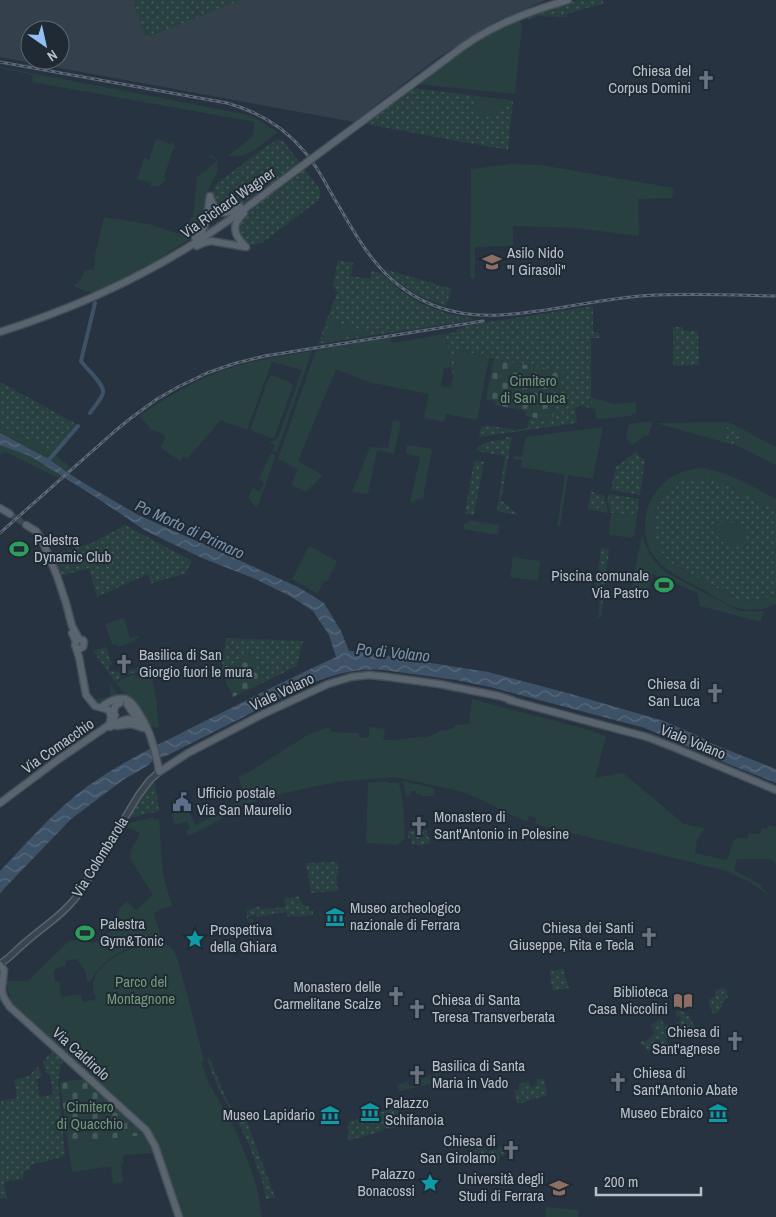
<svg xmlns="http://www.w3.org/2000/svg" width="776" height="1217" viewBox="0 0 776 1217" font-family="'Archivo Narrow',sans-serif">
  <defs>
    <pattern id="grass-dots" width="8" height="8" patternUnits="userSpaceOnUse" patternTransform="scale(1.25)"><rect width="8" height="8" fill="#294041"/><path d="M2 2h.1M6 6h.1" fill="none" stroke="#465a5b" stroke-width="1.8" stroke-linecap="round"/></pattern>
    <pattern id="cemetery-stones" width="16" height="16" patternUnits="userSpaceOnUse" patternTransform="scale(1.25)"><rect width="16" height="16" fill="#294041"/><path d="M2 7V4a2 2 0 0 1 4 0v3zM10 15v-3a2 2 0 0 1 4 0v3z" fill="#465a5b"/></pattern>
    <pattern id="water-waves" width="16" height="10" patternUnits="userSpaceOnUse" patternTransform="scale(1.25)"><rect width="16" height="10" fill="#3e5267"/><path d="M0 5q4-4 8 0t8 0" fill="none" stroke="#58697b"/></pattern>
  </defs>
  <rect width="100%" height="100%" fill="#273340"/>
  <!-- airport -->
  <path fill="#35404d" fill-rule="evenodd" d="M0 0H546L495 22 479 32 436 59 354 122 0 57ZM30 30H60V60H30Z"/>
  <!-- grass -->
  <g fill="url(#grass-dots)">
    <polygon points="132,0 242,0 146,38"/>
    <polygon points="582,0 603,0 603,4 590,7 567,14 567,17 538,16 530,20 528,19 528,18 530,16 574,1"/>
    <polygon points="413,88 513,101 508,150 365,124"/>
    <path d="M279 139 284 142 319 188C321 193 321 196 318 201L263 242C244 250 240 241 237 224L245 214 277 189 273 184 233 210 227 211 220 209 212 197 213 190 216 184 268 145Z"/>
    <polygon points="338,260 353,263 351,276 370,279 372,271 381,273 401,291 422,304 446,313 472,318 473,320 318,344 337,293 333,285"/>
    <path d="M384 269 452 289 446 306C422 299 402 287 384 269Z"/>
    <polygon points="593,306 593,332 599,333 600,338 591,338 591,397 594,409 582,406 575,407 577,423 479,437 481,427 492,426 515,430 528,428 529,419 531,419 532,418 552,421 563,372 494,359 458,350 453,376 445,334 456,332 456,330 468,325"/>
    <polygon points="673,327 683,327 683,331 698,331 699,365 673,366"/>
    <polygon points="0,382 80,426 52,460 0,432"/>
    <polygon points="727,426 745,435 739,446 720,441"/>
    <path d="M506 437H512L501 500 518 515 497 511 505 456 476 451C482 440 494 441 506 439Z"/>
    <polygon points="636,452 639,456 645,460 640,495 611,490 616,467"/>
    <polygon points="474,461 484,462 474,515 465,514"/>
    <path d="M708 477 716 480 776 510V594C763 600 753 602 739 600L672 564C667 559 661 553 658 546 646 522 659 489 684 480 691 478 700 478 708 477Z"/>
    <polygon points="591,491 597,494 605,496 605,500 608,513 588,509"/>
    <polygon points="609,494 639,499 637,517 611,513 607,500"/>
    <polygon points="125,525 192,561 185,574 151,583 148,574 97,597 89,568 60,576 52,555 92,543"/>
    <path d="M601 548 609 549 601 617H598C600 607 599 599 600 589L596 588Z"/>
    <polygon points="226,638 303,641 297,666 263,683 251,655 222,668 222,665"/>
    <polygon points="106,647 112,664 108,667 110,671 120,672 122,677 126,675 125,671 138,668 139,671 121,677 115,682 93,651"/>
    <polygon points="155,782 159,811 130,818 128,816 150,784"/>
    <polygon points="427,830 428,837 430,838 430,843 423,845 412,844 411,838 408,838 408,831"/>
    <polygon points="337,862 339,875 336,876 338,891 311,893 306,863"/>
    <polygon points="299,896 302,904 305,906 308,906 309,910 313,911 313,915 288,917 285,912 257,917 256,915 248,917 248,919 252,918 253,922 249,923 246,914 247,913 246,911 260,906 262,909 286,907 284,899"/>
    <polygon points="563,969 569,988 553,991 550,980 551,979 550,971"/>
    <polygon points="722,988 726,989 728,997 722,1003 722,1006 718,1013 713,1014 708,1000 715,997 715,990"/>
    <polygon points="684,1009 686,1016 689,1016 698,1033 691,1038 688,1035 681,1040 676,1023 681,1020 680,1016 677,1017 675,1012"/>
    <polygon points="661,1018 664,1025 667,1024 670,1031 668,1032 670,1036 666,1038 669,1044 664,1047 658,1039 652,1043 653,1045 650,1047 652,1049 649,1052 640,1043 643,1041 644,1042 654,1034 653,1030 650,1026"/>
    <polygon points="52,1052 63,1061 61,1066 58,1081 65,1156 31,1165 30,1169 23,1172 24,1179 4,1182 7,1198 0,1199 0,1101 17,1098 14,1080 28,1076 38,1067 42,1075 40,1078 36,1079 40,1097 53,1094 50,1076 46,1073 43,1064 44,1060"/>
    <path d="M210 1059C215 1070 227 1107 237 1113 239 1114 242 1114 244 1114L275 1197 266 1199 263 1184 250 1147 240 1126 221 1094 207 1060Z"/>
    <polygon points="537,1079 544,1079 547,1095 517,1104 514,1090 519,1090 519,1084 529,1081 530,1087 537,1086"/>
    <polygon points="397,1107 399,1115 409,1112 412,1123 389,1129 388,1128 382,1130 382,1131 348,1141 348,1124 350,1123 349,1122"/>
    <polygon points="502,1145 505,1155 499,1157 499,1163 490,1163 490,1161 476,1161 474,1149 485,1147 487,1151 499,1149 499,1146"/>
  </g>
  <!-- cemetery -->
  <g fill="url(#cemetery-stones)">
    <polygon points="494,359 563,372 552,421 525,416 526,411 495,405 495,401 486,399"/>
    <polygon points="251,655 263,683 233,697 222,673 222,668"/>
    <polygon points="87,1079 142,1129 146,1135 68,1143 60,1082"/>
  </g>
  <!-- park -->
  <g fill="#294041">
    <polygon points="518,21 521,22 522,25 515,94 417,84 453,58 488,36"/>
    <path d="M0 67 244 114 255 118 278 132C262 144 249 159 228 156L252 137 255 122 32 82 33 75 0 68Z"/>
    <polygon points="475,96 510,100 509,106 501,109 499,115 473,116"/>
    <path d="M156 139 170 144 171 141C174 144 176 145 175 149H173L164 177 166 178C163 185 157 188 150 186L151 183 137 179 144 158 149 160Z"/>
    <polygon points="210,154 216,158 217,161 218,170 208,191 205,219 196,236 172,250 156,262 120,281 95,292 89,292 75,287 75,283 78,284 85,270 94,270 95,255 104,217 149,224 179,234 193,216 197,177 216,162 215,159 209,157"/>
    <polygon points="511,164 541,165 674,188 672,198 638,199 639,236 576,228 513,226 513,246 475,247 475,278 470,278 471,169"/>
    <polygon points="331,317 335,319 335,322 365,331 365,334 323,341"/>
    <polygon points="445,334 451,367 444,368 441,386 451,388 458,350 489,358 477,420 446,414 444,422 424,418 429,394 368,382 336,369 298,461 323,475 306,492 291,485 298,469 278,459 316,350 390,337 392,343"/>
    <path d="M312 351 277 452 272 451 275 445 269 443 278 438 302 370 272 362 247 430 221 420 187 459 184 456 180 461 160 447 166 437 159 432 152 430 139 416C172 393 207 373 247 363 268 358 290 355 312 351Z"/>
    <polygon points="271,376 273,376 290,382 293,386 275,436 273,438 271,438 253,431 251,429 251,427 269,378"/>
    <polygon points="591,397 613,404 636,402 636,413 632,413 632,416 597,419"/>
    <polygon points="393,421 401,422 394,454 377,450 368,494 352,492 370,447 388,448"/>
    <polygon points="653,421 649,435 644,436 632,445 626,438 629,424"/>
    <polygon points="728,422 776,447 776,465 739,446 744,435 728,426 720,441 656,423"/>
    <polygon points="603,427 593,479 568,475 560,526 557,526 565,475 521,467 522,460 514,459 514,456 522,457 526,437"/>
    <polygon points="0,428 45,446 70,467 60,479 7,453 3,452 1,455 0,455"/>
    <polygon points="407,445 432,449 423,498 418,499 414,502 410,502 420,457 406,453"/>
    <polygon points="271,453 276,455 257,508 248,498 253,488 260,492 264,483 259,479"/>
    <path d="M699 468C727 470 751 486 776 499V510L716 480C687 472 657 489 654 520 653 529 654 538 658 546 662 554 667 559 672 564L739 600C753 602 763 600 776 594V604C766 609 754 611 742 609 728 607 716 597 704 590 688 581 668 574 656 559 636 534 644 496 670 478 679 472 689 470 699 468Z"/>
    <polygon points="611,513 637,517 634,536 632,538 609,535"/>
    <polygon points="468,520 499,525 498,535 463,529 464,523 467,524"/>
    <path d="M725 521C733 521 750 527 746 539 746 542 744 544 742 545 729 552 701 530 725 521Z"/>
    <polygon points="643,537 645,545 650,554 655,562 661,569 667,573 733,608 741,611 764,611 761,622 700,606 697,593 674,582 660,579 660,577 654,575 654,573 653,573 648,590 632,587 641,538"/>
    <polygon points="309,546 337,561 327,582 324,581 318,594 292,579"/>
    <polygon points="513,557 540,561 538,581 510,577"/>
    <polygon points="124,618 130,638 138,636 139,638 135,638 135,641 118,647 117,644 112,645 105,624"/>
    <path d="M136 674 137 677 144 674H151L157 703C156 709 159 719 159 726L157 728 150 726 129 700 101 702 93 700 111 696 109 683 118 694H125L116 683 124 678Z"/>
    <path d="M472 699 589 730 606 736 595 778 615 774 623 773 684 824 705 828 697 839 695 853 726 860C731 854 730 844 736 838L747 839 749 833 760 834 762 828 767 829 768 825 776 827V865L771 859H737L734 870 759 884 775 903C761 887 744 878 723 870L535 824 536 818 529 816 527 822 466 793 451 789 395 777 336 782 298 790 261 799 246 805 205 828 188 836 186 831 190 829 187 821 175 825 172 814 188 810 196 825 246 798 238 777 251 771 309 734 329 727 332 732 358 733 360 737 366 738 369 736V727L385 729 383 740H395L418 737C425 738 434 736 439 731L452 729 456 725 469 724Z"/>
    <polygon points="388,781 388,783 399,783 403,804 405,840 402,840 402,842 397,845 366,843 368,783"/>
    <polygon points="402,781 434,788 434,796 421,796 421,794 416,794 416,791 410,791 410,796 406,796 404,783 403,783"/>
    <path d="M155 817 153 820 159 819 163 875 172 906 159 910V911L154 913 161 938C133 945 105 953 91 981L87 982 86 972 77 959 66 961 65 966 58 967 54 971 55 982 59 981 61 997 81 994 83 1002 92 1000 93 1001 96 998C83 973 113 956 133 948 141 945 154 940 163 943 172 946 175 952 178 960L204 1060 202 1062V1065L210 1085 236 1132 248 1161 257 1187 262 1217H182L157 1142 145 1123 16 1008 10 998 6 981H28L69 941 76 940 95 943 119 925 114 919 120 908 127 901 136 910 153 895 130 858 131 850 140 833 124 826 128 823Z"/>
    <polygon points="440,1072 442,1081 401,1091 399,1091 397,1085 408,1081 410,1086 422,1082 421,1079"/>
    <polygon points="146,1135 155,1153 123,1155 123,1163 121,1164 123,1182 113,1184 111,1166 72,1172 68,1143"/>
    <polygon points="546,1207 579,1210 578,1217 546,1217"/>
  </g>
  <!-- water -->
  <path fill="url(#water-waves)" d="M0 433 50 460 68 473 87 485 138 515 206 545 298 587 324 603 341 631 349 651 362 652 488 672 571 694 664 721 705 739V741L776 769V783L711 757 645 728 490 687 456 680 383 670C336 666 293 692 253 712 224 727 194 742 164 757 159 756 152 760 149 765L123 780 71 819 0 893V871C24 846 48 818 75 796 110 767 153 748 193 727 241 703 288 679 336 657L329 635 313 611 290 596 253 578 202 558 146 531 91 494 30 456 0 445Z"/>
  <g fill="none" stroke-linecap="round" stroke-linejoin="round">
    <!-- canal -->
    <g stroke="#3e5267" stroke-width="4">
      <path d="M90 413C94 407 101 400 103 393 105 384 86 369 81 361L95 303"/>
      <polyline points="47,462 78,426"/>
    </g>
    <!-- major-tunnel -->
    <polyline stroke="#3d4855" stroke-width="6" stroke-dasharray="6 3" stroke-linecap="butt" points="10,514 26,525"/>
    <!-- minor casing -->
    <g stroke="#59636d" stroke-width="8">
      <path id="minor" d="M0 964C10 958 18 948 27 941 48 923 67 912 82 889L138 796 150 780 159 772"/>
    </g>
    <!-- major casing -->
    <g stroke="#454e59" stroke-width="9">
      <g id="major">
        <path d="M449 57C485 28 523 13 568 0"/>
        <path d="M210 197C216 214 225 217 240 207"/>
        <path d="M244 213C231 225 233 234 245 246"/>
        <path d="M195 238C209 229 207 211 210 196"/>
        <polyline points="197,246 203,243 211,241 246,247"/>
        <path d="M0 332C72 309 144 277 207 235 230 220 253 203 275 186"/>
        <polyline points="0,508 10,514"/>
        <polyline points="26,525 36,531 42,540 57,576 66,603 72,626 79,639 83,640 84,642 83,647 79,649"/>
        <polyline points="72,633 76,642 75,645 79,657 86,695 95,706 109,710 111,717 110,721"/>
        <polyline points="509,700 647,737 673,747 776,790"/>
        <polyline points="127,704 136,718 146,726"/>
        <path d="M104 705C110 701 119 697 126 699 131 701 134 706 137 710 150 729 156 749 159 772L188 753 259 716 328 684 351 677 369 675 388 677 439 684 499 696 512 700"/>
        <polyline points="114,712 115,706 120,703"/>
        <polyline points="117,726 131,724 143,728"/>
        <path d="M110 727C120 722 126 716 137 721"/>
        <polyline points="0,803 59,759 106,727 113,721 115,715"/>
        <polyline points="0,965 4,970 2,989"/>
        <polyline points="0,984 4,998 10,1007 146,1130 155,1146 179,1217"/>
      </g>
    </g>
    <!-- minor -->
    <use href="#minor" stroke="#3b4550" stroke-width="5"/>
    <!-- major -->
    <use href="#major" stroke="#59646f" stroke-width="6"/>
    <!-- rail casing -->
    <g stroke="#5d6976" stroke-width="3">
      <g id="rail">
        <path d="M0 62 227 103C256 111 283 126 303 150 314 162 322 176 330 191 359 240 380 286 438 307 474 320 509 315 546 310 577 305 608 299 640 296 685 293 731 295 776 296"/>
        <polyline points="0,533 115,431 131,418 157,399 178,387 207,373 236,363 265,356 483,321"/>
      </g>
    </g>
    <!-- rail -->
    <use href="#rail" stroke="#202a35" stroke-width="1" stroke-dasharray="4" stroke-linecap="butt"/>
    <!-- major-bridge casing -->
    <g stroke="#454e59" stroke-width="9" stroke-linecap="butt">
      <polyline id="major-bridge" points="275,186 449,57"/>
    </g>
    <!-- major-bridge -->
    <use href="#major-bridge" stroke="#59646f" stroke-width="6"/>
  </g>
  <!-- icons -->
  <defs>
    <g id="church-bare" transform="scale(1.5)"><path d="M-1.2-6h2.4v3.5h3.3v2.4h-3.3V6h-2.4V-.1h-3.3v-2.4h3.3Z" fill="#6b7280" stroke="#202a35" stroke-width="2.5" paint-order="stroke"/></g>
    <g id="school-bare" transform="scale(1.5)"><path d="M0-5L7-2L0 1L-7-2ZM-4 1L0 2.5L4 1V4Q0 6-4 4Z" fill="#8d6e63" stroke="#202a35" stroke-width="2.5" paint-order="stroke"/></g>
    <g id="stadium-bare" transform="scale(1.5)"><path d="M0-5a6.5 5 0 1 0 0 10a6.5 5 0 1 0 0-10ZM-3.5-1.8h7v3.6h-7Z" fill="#2e9e5b" stroke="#202a35" stroke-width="2.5" paint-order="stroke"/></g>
    <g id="civic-bare" transform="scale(1.5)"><path d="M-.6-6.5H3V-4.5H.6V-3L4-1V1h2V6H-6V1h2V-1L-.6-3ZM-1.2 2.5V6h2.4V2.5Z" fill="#5c6f8a" stroke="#202a35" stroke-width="2.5" paint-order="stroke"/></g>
    <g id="museum-bare" transform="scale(1.5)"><path d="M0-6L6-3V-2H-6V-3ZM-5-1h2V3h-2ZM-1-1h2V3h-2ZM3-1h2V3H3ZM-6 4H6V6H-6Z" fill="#0f9aa8" stroke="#202a35" stroke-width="2.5" paint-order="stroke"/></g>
    <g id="sight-bare" transform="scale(1.5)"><path d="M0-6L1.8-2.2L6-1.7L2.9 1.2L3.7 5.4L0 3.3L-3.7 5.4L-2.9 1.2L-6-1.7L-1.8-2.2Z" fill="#0f9aa8" stroke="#202a35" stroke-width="2.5" paint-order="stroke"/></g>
    <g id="library-bare" transform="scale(1.5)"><path d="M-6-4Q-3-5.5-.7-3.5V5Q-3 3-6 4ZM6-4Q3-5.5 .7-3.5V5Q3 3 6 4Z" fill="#8d6e63" stroke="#202a35" stroke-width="2.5" paint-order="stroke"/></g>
    <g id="university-bare" transform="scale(1.5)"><path d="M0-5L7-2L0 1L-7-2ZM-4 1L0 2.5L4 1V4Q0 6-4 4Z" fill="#8d6e63" stroke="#202a35" stroke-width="2.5" paint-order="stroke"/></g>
  </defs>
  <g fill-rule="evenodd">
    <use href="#church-bare" x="706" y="80"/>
    <use href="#school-bare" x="492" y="262"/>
    <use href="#stadium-bare" x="19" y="549"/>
    <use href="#stadium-bare" x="664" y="585"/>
    <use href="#church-bare" x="124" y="664"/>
    <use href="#church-bare" x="715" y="693"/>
    <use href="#civic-bare" x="182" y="802"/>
    <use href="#church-bare" x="419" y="826"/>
    <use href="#museum-bare" x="335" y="917"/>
    <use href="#stadium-bare" x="85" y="933"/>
    <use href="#church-bare" x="649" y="937"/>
    <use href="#sight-bare" x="195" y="939"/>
    <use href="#church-bare" x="396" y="996"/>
    <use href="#library-bare" x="683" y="1001"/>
    <use href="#church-bare" x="417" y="1009"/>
    <use href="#church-bare" x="735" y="1041"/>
    <use href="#church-bare" x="417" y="1075"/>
    <use href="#church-bare" x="618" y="1082"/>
    <use href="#museum-bare" x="370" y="1112"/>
    <use href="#museum-bare" x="718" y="1113"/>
    <use href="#museum-bare" x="330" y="1115"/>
    <use href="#church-bare" x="511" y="1150"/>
    <use href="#sight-bare" x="430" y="1183"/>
    <use href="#university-bare" x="559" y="1188"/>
  </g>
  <g text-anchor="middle" stroke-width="4" stroke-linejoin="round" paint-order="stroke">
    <!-- poi labels -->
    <g font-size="15" fill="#b8c0ca" stroke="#202a35" text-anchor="end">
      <text x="691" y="76">Chiesa del<tspan x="691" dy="17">Corpus Domini</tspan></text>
      <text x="507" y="258" text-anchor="start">Asilo Nido<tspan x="507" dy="17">"I Girasoli"</tspan></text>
      <text x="34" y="545" text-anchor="start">Palestra<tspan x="34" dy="17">Dynamic Club</tspan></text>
      <text x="649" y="581">Piscina comunale<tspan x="649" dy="17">Via Pastro</tspan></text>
      <text x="139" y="660" text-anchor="start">Basilica di San<tspan x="139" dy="17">Giorgio fuori le mura</tspan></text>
      <text x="700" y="689">Chiesa di<tspan x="700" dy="17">San Luca</tspan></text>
      <text x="197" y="798" text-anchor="start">Ufficio postale<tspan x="197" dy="17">Via San Maurelio</tspan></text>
      <text x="434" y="822" text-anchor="start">Monastero di<tspan x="434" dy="17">Sant'Antonio in Polesine</tspan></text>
      <text x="350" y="913" text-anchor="start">Museo archeologico<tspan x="350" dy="17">nazionale di Ferrara</tspan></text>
      <text x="100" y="929" text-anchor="start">Palestra<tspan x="100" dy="17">Gym&amp;Tonic</tspan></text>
      <text x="634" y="933">Chiesa dei Santi<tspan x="634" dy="17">Giuseppe, Rita e Tecla</tspan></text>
      <text x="210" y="935" text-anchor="start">Prospettiva<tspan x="210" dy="17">della Ghiara</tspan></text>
      <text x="381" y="992">Monastero delle<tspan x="381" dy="17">Carmelitane Scalze</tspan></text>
      <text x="668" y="997">Biblioteca<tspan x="668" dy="17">Casa Niccolini</tspan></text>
      <text x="432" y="1005" text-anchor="start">Chiesa di Santa<tspan x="432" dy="17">Teresa Transverberata</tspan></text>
      <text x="720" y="1037">Chiesa di<tspan x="720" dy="17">Sant'agnese</tspan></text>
      <text x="432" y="1071" text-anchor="start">Basilica di Santa<tspan x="432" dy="17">Maria in Vado</tspan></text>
      <text x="633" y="1078" text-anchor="start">Chiesa di<tspan x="633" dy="17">Sant'Antonio Abate</tspan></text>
      <text x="385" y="1108" text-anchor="start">Palazzo<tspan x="385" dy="17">Schifanoia</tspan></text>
      <text x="703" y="1118">Museo Ebraico</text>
      <text x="315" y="1120">Museo Lapidario</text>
      <text x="496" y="1146">Chiesa di<tspan x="496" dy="17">San Girolamo</tspan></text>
      <text x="415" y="1179">Palazzo<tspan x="415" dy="17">Bonacossi</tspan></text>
      <text x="544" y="1184">Università degli<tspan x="544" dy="17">Studi di Ferrara</tspan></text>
    </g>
    <!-- street labels -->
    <g font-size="15" fill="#b8c0ca" stroke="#202a35">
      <text transform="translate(228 203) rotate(-35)" y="5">Via Richard Wagner</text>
      <text transform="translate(282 692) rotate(-25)" y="5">Viale Volano</text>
      <text transform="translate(693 742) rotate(22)" y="5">Viale Volano</text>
      <text transform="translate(58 746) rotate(-35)" y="5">Via Comacchio</text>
      <text transform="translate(100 857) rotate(-58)" y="5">Via Colombarola</text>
      <text transform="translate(81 1054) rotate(42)" y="5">Via Caldirolo</text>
    </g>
    <!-- park labels -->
    <g font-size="15" fill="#709a77" stroke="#202a35">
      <text x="533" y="386">Cimitero<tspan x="533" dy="17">di San Luca</tspan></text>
      <text x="141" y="987">Parco del<tspan x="141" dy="17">Montagnone</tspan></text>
      <text x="90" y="1112">Cimitero<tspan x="90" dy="17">di Quacchio</tspan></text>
    </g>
    <!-- water labels -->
    <g font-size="16" font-style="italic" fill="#7a93ab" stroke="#202a35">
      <text transform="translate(190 529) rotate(25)" y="6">Po Morto di Primaro</text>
      <text transform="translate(393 652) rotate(6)" y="6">Po di Volano</text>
    </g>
  </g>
  <!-- north arrow -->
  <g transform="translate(45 45) rotate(146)"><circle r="24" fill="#202a35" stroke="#5d6671"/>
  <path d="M0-4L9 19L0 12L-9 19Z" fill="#94bff3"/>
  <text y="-8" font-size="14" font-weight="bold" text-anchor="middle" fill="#b8c0ca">N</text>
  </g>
  <!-- scale -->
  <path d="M596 1187v8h105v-8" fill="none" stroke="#b8c0ca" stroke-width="2.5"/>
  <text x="604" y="1187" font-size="15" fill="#b8c0ca" stroke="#202a35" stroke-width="4" paint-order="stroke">200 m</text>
</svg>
